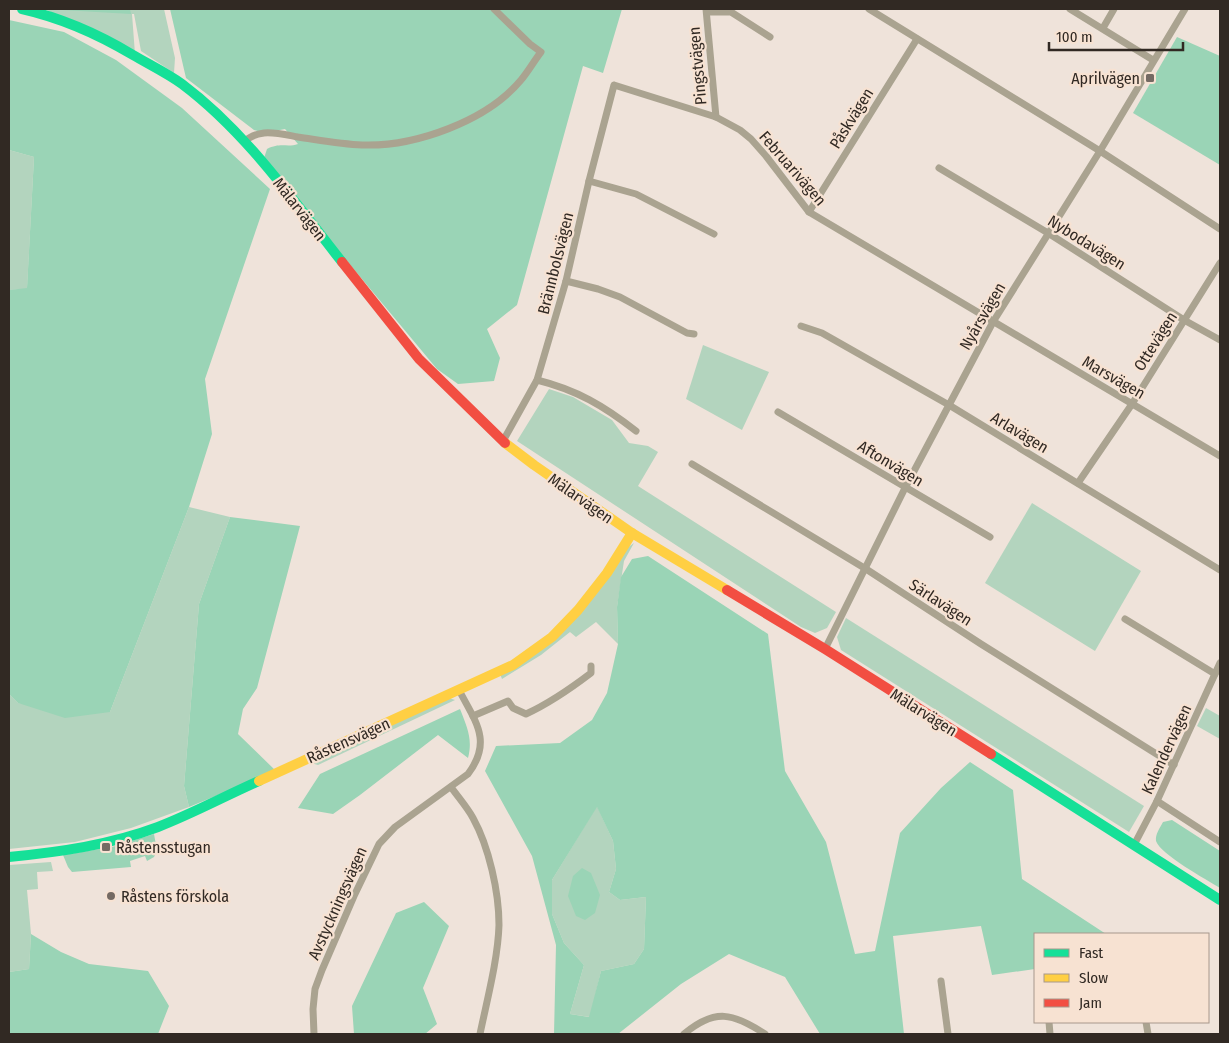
<svg xmlns="http://www.w3.org/2000/svg" width="1229" height="1043" viewBox="0 0 1229 1043" font-family="'Fira Sans Condensed',sans-serif">
  <rect width="100%" height="100%" fill="#efe3da"/>
  <!-- green -->
  <g fill="#b3d4be">
    <polygon points="45,9 164,9 175,58 174,73 141,51 134,14 132,14 135,54"/>
    <polygon points="9,150 34,157 27,289 9,290"/>
    <polygon points="703,345 769,372 742,430 686,399"/>
    <polygon points="549,389 573,397 612,420 629,443 648,446 658,452 638,486 836,612 827,628 815,633 801,627 517,441"/>
    <polygon points="1032,503 1141,571 1095,651 985,583"/>
    <polygon points="189,507 230,517 199,604 184,786 189,807 131,828 75,842 9,849 9,694 18,703 110,712"/>
    <polygon points="634,543 624,561 617,607 618,644 596,622 576,637 570,632 541,655 502,679 500,674 538,652 627,548"/>
    <polygon points="846,618 1144,806 1129,832 841,650 837,637"/>
    <polygon points="449,698 455,700 318,765 311,763"/>
    <polygon points="1206,708 1220,716 1220,739 1197,726"/>
    <polygon points="597,806 613,841 616,869 609,892 620,900 646,897 644,949 634,964 601,971 590,1017 570,1014 584,965 564,943 552,914 552,880"/>
    <polygon points="51,862 53,871 37,872 38,889 27,890 31,934 29,969 9,972 9,865"/>
  </g>
  <!-- forest -->
  <g fill="#9ad4b6" fill-rule="evenodd">
    <polygon points="45,9 130,9 131,14"/>
    <path d="M170 9H622L603 73 583 66 517 305 487 329 500 358 494 381 458 384 437 369 307 213 264 158 267 149C281 142 287 148 298 144L285 129 265 133 254 130 186 78Z"/>
    <polygon points="9,20 64,32 116,60 182,108 270,189 205,379 212,434 189,507 110,712 65,718 18,703 9,694 9,290 27,288 34,157 9,150"/>
    <polygon points="1177,37 1220,56 1220,165 1133,113"/>
    <polygon points="230,517 300,526 257,688 243,709 238,734 276,771 189,807 184,786 199,604"/>
    <path d="M648 556 768 634 785 771 826 842 855 954 875 951 900 833 941 788 970 762 1013 790 1022 879 1106 934H1035V969L992 975 981 926 893 936 904 1034H820L785 977 729 954 681 984 618 1034H554L556 945 532 856 485 771 496 746 560 743 592 720 607 693 618 644 617 607 621 577 632 559ZM597 807 613 841 616 869 609 892 620 900 646 897 644 949 634 964 601 971 589 1017 570 1014 584 965 564 943 552 914V880Z"/>
    <path d="M460 709C467 727 473 739 468 758L438 735 360 795 333 814 298 808 320 774Z"/>
    <path d="M1172 820 1220 851V888C1207 880 1160 854 1156 841 1155 834 1160 828 1163 822Z"/>
    <polygon points="154,834 157,851 154,857 147,861 145,856 130,861 131,867 72,872 68,867 63,855 112,847"/>
    <polygon points="582,868 591,873 600,895 595,913 585,920 576,916 568,896 573,876"/>
    <polygon points="424,902 449,926 423,988 437,1024 425,1034 354,1034 352,1006 396,913"/>
    <polygon points="31,934 61,952 89,964 148,971 169,1006 158,1034 9,1034 9,972 29,969"/>
  </g>
  <g fill="none" stroke-linecap="round" stroke-linejoin="round">
    <!-- street -->
    <g stroke="#aaa390" stroke-width="7">
      <polyline points="706,9 716,117"/>
      <polyline points="869,9 1100,151 1220,229"/>
      <polyline points="1070,9 1153,60"/>
      <polyline points="707,12 731,12 770,37"/>
      <polyline points="1103,28 1114,9"/>
      <path d="M244 142C249 137 256 134 264 133 275 132 287 135 298 137 319 140 341 144 362 145 415 147 487 121 521 80 528 72 534 61 541 52L530 44 494 9"/>
      <polyline points="939,168 1048,233 1184,320 1220,340"/>
      <polyline points="589,181 636,194 714,234"/>
      <polyline points="809,212 917,39"/>
      <polyline points="566,281 598,289 620,297 687,333 694,334"/>
      <polyline points="801,326 822,333 949,405 1220,570"/>
      <path d="M537 380C577 390 604 406 636 431"/>
      <polyline points="778,412 990,537"/>
      <polyline points="503,441 537,380 566,281 589,181 614,85 716,117 740,130 751,139 766,156 809,212 1220,456"/>
      <polyline points="692,464 866,569 981,644 1174,765"/>
      <polyline points="1078,483 1132,404 1220,263"/>
      <polyline points="1125,619 1215,674"/>
      <polyline points="825,649 905,488 993,322 1100,151 1185,9"/>
      <path d="M473 716 508 701 513 708 526 714C550 703 570 689 591 673V666"/>
      <path d="M451 787C458 797 467 807 473 818 489 847 499 892 499 925 498 959 487 1000 480 1034"/>
      <polyline points="1157,801 1220,842"/>
      <polyline points="1134,845 1157,801 1220,663"/>
      <polyline points="941,981 948,1034"/>
      <polyline points="1049,1022 1050,1034"/>
      <polyline points="1146,1022 1148,1034"/>
      <path d="M314 1034 313 1009 315 989 322 970 354 896 379 844 395 827 468 774C493 741 475 721 459 690"/>
      <path d="M684 1034C715 1008 733 1013 765 1034"/>
    </g>
    <!-- fast -->
    <g stroke="#16e098" stroke-width="10">
      <path d="M22 9C62 18 98 34 133 55 150 65 167 73 182 84 246 132 293 200 342 262"/>
      <polyline points="991,754 1220,900"/>
      <path d="M9 857C60 852 110 845 158 827 192 814 225 796 259 781"/>
    </g>
    <!-- slow -->
    <g stroke="#ffcf43" stroke-width="10">
      <polyline points="505,443 534,465 632,533 727,590"/>
      <polyline points="259,781 513,665 552,637 578,610 607,573 632,533"/>
    </g>
    <!-- jam -->
    <g stroke="#f24e42" stroke-width="10">
      <polyline points="342,262 419,359 505,443"/>
      <polyline points="727,590 825,649 991,754"/>
    </g>
  </g>
  <!-- markers -->
  <g fill="#746a63" stroke="#f7e2d2" stroke-width="2">
    <rect x="1145" y="73" width="10" height="10" rx="2.5"/>
    <rect x="101" y="842" width="10" height="10" rx="2.5"/>
    <circle cx="111" cy="896" r="5"/>
  </g>
  <g text-anchor="middle" stroke-width="4.5" stroke-linejoin="round" paint-order="stroke">
    <!-- street labels -->
    <g font-size="16" fill="#312923" stroke="#f7e2d2">
      <text transform="translate(697 66) rotate(-95)" y="6">Pingstvägen</text>
      <text transform="translate(851 118) rotate(-58)" y="6">Påskvägen</text>
      <text transform="translate(793 168) rotate(49)" y="6">Februarivägen</text>
      <text transform="translate(300 209) rotate(52)" y="6">Mälarvägen</text>
      <text transform="translate(1087 242) rotate(32)" y="6">Nybodavägen</text>
      <text transform="translate(555 263) rotate(-76)" y="6">Brännbolsvägen</text>
      <text transform="translate(982 316) rotate(-60)" y="6">Nyårsvägen</text>
      <text transform="translate(1155 341) rotate(-58)" y="6">Ottevägen</text>
      <text transform="translate(1114 377) rotate(30)" y="6">Marsvägen</text>
      <text transform="translate(1020 432) rotate(31)" y="6">Arlavägen</text>
      <text transform="translate(891 463) rotate(31)" y="6">Aftonvägen</text>
      <text transform="translate(581 498) rotate(35)" y="6">Mälarvägen</text>
      <text transform="translate(941 602) rotate(33)" y="6">Särlavägen</text>
      <text transform="translate(924 712) rotate(32)" y="6">Mälarvägen</text>
      <text transform="translate(348 740) rotate(-24)" y="6">Råstensvägen</text>
      <text transform="translate(1166 749) rotate(-65)" y="6">Kalendervägen</text>
      <text transform="translate(337 903) rotate(-66)" y="6">Avstyckningsvägen</text>
    </g>
    <!-- poi labels -->
    <g font-size="16" fill="#312923" stroke="#f7e2d2" text-anchor="start">
      <text x="1140" y="84" text-anchor="end">Aprilvägen</text>
      <text x="116" y="853">Råstensstugan</text>
      <text x="121" y="902">Råstens förskola</text>
    </g>
  </g>
  <!-- border -->
  <rect width="1229" height="1043" fill="none" stroke="#312923" stroke-width="20"/>
  <!-- legend -->
  <rect x="1034" y="933" width="175" height="90" fill="#f7e2d2" stroke="#a8988c"/>
  <rect x="1044" y="949" width="25" height="8" fill="#16e098" stroke="#a8988c"/>
  <text x="1079" y="958" font-size="15" fill="#312923">Fast</text>
  <rect x="1044" y="974" width="25" height="8" fill="#ffcf43" stroke="#a8988c"/>
  <text x="1079" y="983" font-size="15" fill="#312923">Slow</text>
  <rect x="1044" y="999" width="25" height="8" fill="#f24e42" stroke="#a8988c"/>
  <text x="1079" y="1008" font-size="15" fill="#312923">Jam</text>
  <!-- scale -->
  <path d="M1049 42v8h134v-8" fill="none" stroke="#312923" stroke-width="2.5"/>
  <text x="1056" y="42" font-size="15" fill="#312923" stroke="#f7e2d2" stroke-width="4" paint-order="stroke">100 m</text>
</svg>
